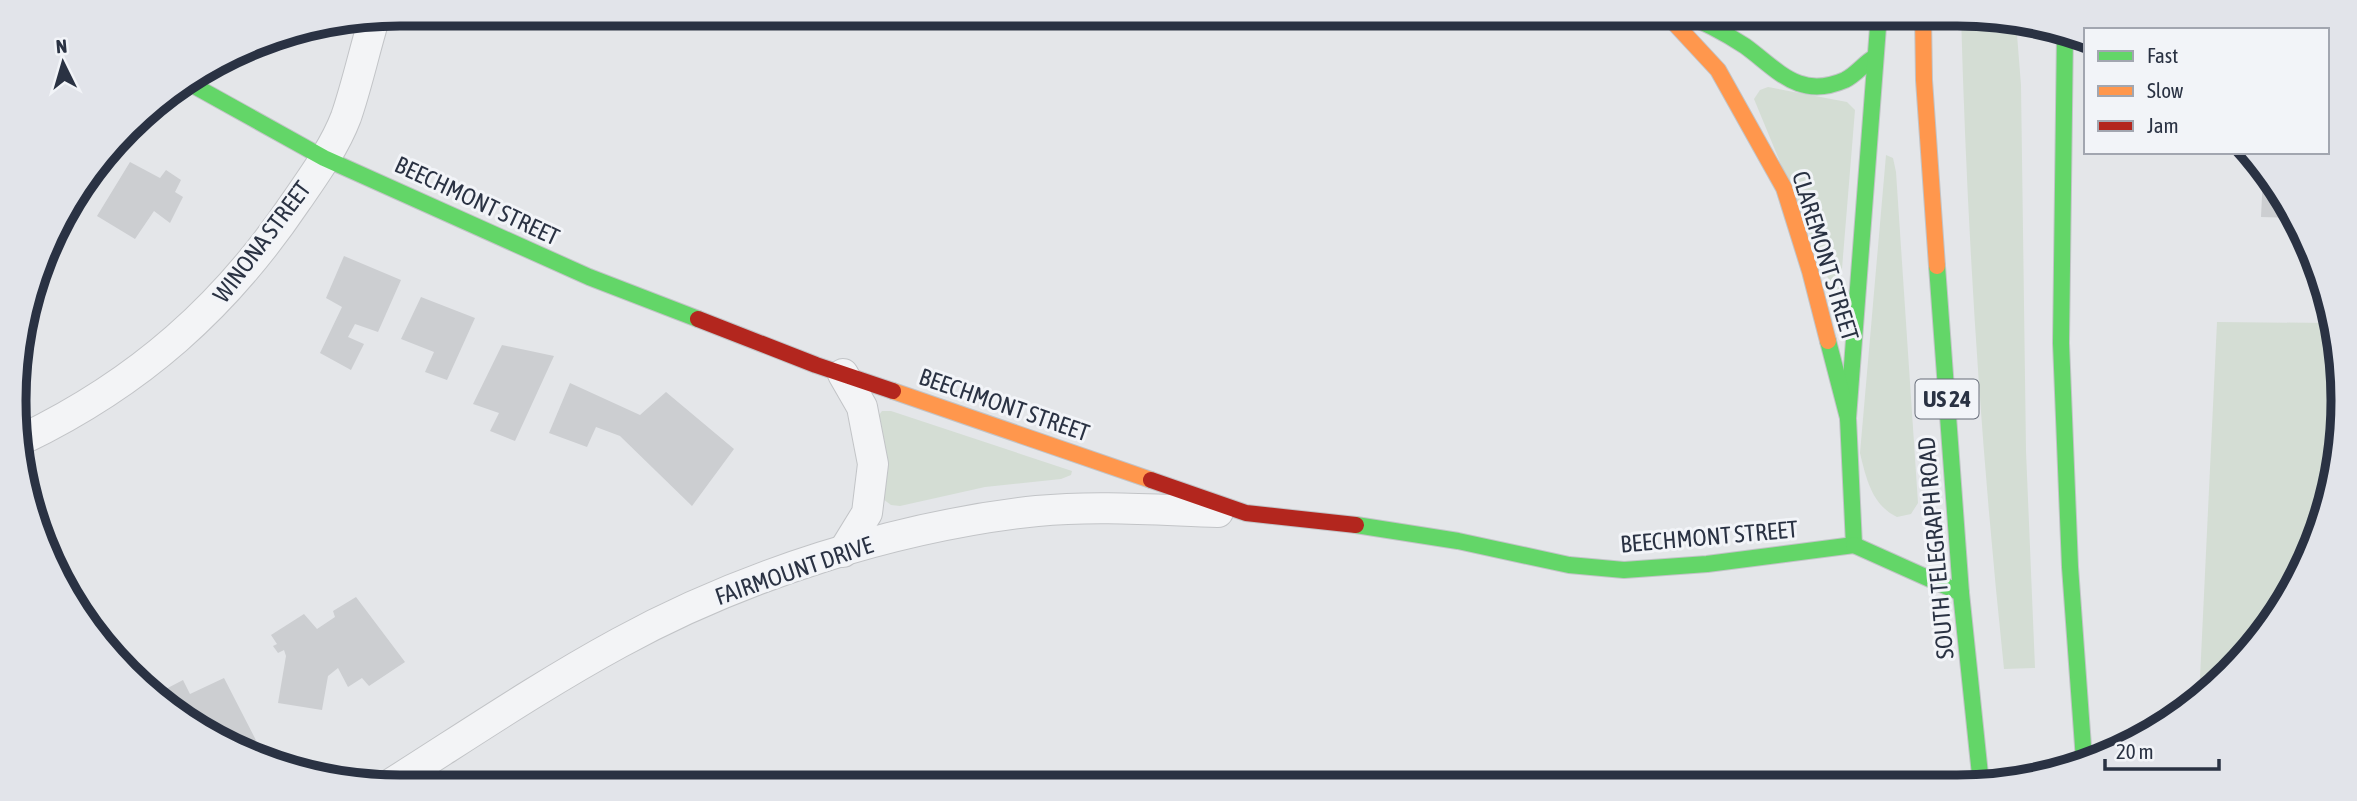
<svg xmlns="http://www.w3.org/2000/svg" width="2357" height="801" viewBox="0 0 2357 801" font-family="'Asap Condensed',sans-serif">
  <rect width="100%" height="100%" fill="#e4e6e9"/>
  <!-- green -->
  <g fill="#d4ddd4">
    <path d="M1961 15 2016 22 2021 85 2026 451 2035 668 2004 669C1981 451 1967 233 1961 15Z"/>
    <polygon points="1768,87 1847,102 1855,110 1840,293 1835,295 1754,99 1760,90"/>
    <path d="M1886 155 1893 158 1896 172 1918 503 1911 514 1897 517C1872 505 1866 478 1860 453Z"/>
    <polygon points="2217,322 2330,323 2340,350 2330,500 2291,594 2212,691 2199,699"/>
    <polygon points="882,411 891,411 1072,471 1071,475 1061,479 985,487 900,506 891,505 883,499 879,415"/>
  </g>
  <!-- building -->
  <g fill="#ccced1">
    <polygon points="130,162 160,178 166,170 181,180 175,192 183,197 170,223 154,211 135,239 97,216"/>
    <polygon points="2263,175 2291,207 2302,239 2291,238 2292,218 2261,217"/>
    <polygon points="344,256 401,280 378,332 355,324 348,337 364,344 351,370 320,353 342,307 326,298"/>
    <polygon points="421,297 475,318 447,380 425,372 434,352 401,339"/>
    <polygon points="502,345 554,356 515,441 490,431 499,413 473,404"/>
    <polygon points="570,383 640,415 666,392 734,449 692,506 620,436 596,427 587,447 549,433"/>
    <polygon points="356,597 405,662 369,686 362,678 348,687 338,668 328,676 322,710 278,703 286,656 284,650 278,653 273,646 277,644 271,635 304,614 317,629 335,617 333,611"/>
    <polygon points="224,678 263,754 260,755 185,722 168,704 162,691 183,680 190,694"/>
  </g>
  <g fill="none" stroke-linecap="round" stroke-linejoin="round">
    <!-- street casing -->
    <g stroke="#c2c4c7" stroke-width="32">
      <g id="street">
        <polyline points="843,374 862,407 873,464 867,513 843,552"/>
        <path d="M23 439C139 383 225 307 297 200 315 174 335 146 346 117 357 85 364 52 374 19"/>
        <path d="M389 785C465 737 540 686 619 643 743 575 897 526 1037 511 1097 505 1158 510 1218 512"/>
      </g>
    </g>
    <!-- fast casing -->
    <g stroke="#c2c4c7" stroke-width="18">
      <g id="fast">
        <path d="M1683 14C1705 22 1725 33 1745 46 1778 70 1799 100 1845 80 1857 74 1864 63 1875 57"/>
        <polyline points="2065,32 2061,343 2070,567 2084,760"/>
        <polyline points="189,83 324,158 589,277 698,319"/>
        <polyline points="1937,266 1961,593 1981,784"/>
        <polyline points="1848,418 1879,14"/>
        <polyline points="1356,525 1458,541 1569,565 1624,570 1707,564 1854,545 1848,418 1828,341"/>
        <polyline points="1854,545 1961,593"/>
      </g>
    </g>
    <!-- slow casing -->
    <g stroke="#c2c4c7" stroke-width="18">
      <g id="slow">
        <polyline points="1666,14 1718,70 1784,188 1810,271 1828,341"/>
        <polyline points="1923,14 1924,80 1937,266"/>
        <polyline points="893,391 1151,480"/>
      </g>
    </g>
    <!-- jam casing -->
    <g stroke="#c2c4c7" stroke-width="18">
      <g id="jam">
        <polyline points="698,319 816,365 893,391"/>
        <polyline points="1151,480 1246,513 1356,525"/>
      </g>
    </g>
    <!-- street -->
    <use href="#street" stroke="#f3f4f6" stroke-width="30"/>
    <!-- fast -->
    <use href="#fast" stroke="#63d668" stroke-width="16"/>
    <!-- slow -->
    <use href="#slow" stroke="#ff974d" stroke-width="16"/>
    <!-- jam -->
    <use href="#jam" stroke="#b3261e" stroke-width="16"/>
  </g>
  <g text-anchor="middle" stroke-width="6" stroke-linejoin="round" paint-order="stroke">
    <!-- shield labels -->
    <rect fill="#f2f4f8" stroke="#666c79" stroke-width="2" x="1915.5" y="379.5" width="63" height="39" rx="5"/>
    <g font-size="23" font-weight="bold" fill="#2a3243">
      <text x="1947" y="407">US 24</text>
    </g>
    <!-- street labels -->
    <g font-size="24" fill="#2a3243" stroke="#f2f4f8">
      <text transform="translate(477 201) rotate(25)" y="8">BEECHMONT STREET</text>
      <text transform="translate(262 242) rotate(-53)" y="8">WINONA STREET</text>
      <text transform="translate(1825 256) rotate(73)" y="8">CLAREMONT STREET</text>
      <text transform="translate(1004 405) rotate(19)" y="8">BEECHMONT STREET</text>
      <text transform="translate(1709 537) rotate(-5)" y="8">BEECHMONT STREET</text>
      <text transform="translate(1936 548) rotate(-95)" y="8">SOUTH TELEGRAPH ROAD</text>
      <text transform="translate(794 571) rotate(-19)" y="8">FAIRMOUNT DRIVE</text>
    </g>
  </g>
  <!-- crop -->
  <path d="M0 0H2357V801H0ZM400 26H1957A374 374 0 0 1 2331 400V401A374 374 0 0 1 1957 775H400A374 374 0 0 1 26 401V400A374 374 0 0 1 400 26Z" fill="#e2e4ea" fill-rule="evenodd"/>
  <path fill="none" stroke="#2a3243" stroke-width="9" d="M400 26H1957A374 374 0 0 1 2331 400V401A374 374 0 0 1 1957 775H400A374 374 0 0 1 26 401V400A374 374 0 0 1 400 26Z"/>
  <!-- legend -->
  <rect x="2084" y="28" width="245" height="126" fill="#f2f4f8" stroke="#a2a6b0" stroke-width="2"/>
  <rect x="2098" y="51" width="35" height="10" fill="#63d668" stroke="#a2a6b0" stroke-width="2"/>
  <text x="2147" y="63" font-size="21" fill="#2a3243">Fast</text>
  <rect x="2098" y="86" width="35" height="10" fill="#ff974d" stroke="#a2a6b0" stroke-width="2"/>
  <text x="2147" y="98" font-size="21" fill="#2a3243">Slow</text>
  <rect x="2098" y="121" width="35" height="10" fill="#b3261e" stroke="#a2a6b0" stroke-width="2"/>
  <text x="2147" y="133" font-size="21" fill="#2a3243">Jam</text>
  <!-- north arrow -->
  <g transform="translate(63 63) rotate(355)" stroke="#f2f4f8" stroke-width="5" paint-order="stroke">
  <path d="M0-5L12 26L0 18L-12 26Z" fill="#2a3243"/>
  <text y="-10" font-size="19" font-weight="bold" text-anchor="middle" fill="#2a3243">N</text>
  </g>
  <!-- scale -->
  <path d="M2105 759v10h114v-10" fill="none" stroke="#2a3243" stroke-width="3.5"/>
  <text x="2116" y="759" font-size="21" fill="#2a3243" stroke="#f2f4f8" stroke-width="5" paint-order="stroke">20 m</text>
</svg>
